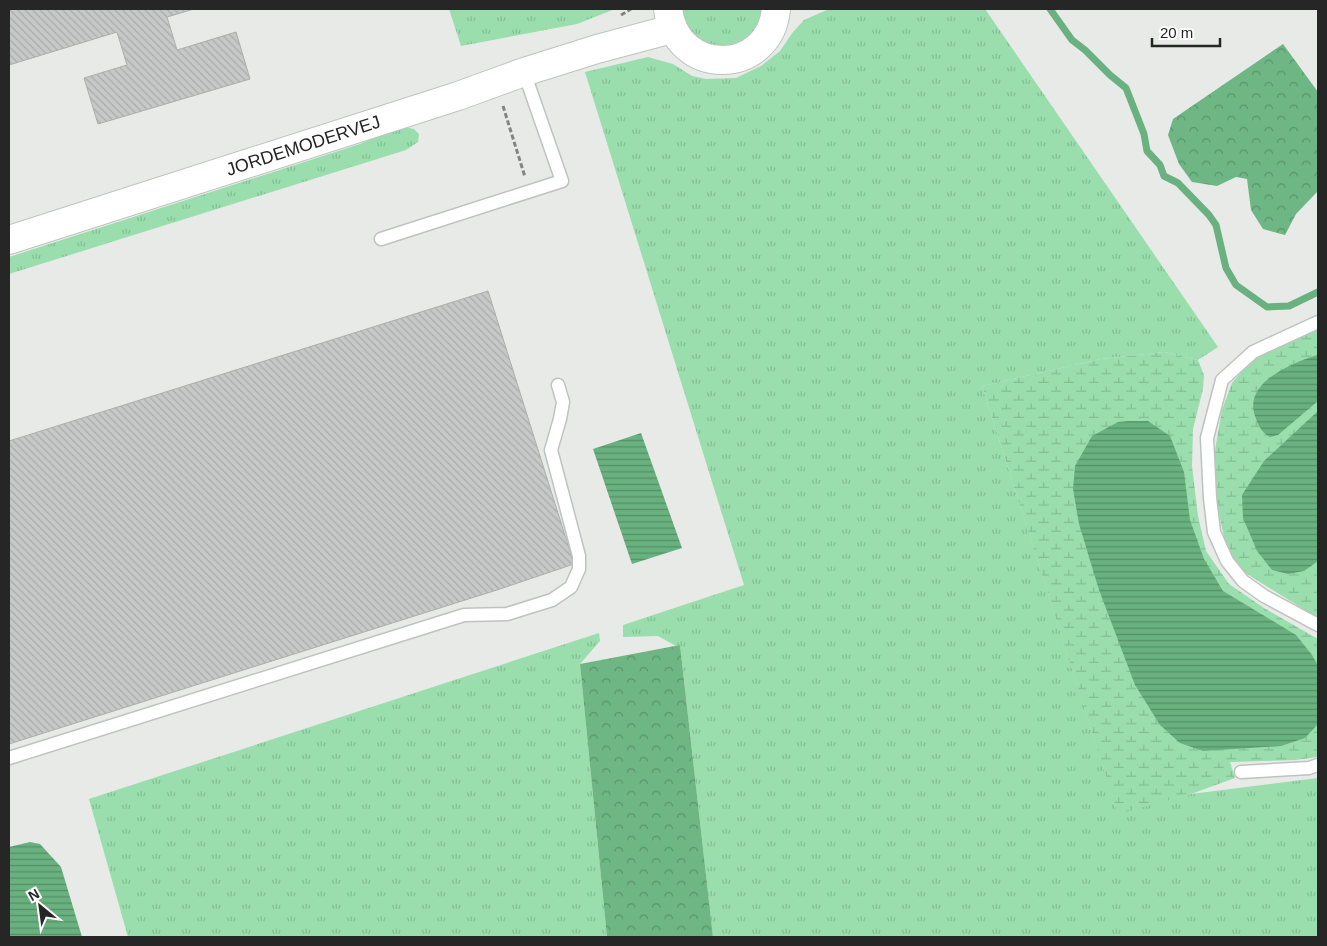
<svg xmlns="http://www.w3.org/2000/svg" width="1327" height="946" viewBox="0 0 1327 946" font-family="Helvetica,sans-serif">
  <defs>
    <pattern id="grass-tufts" width="24" height="20" patternUnits="userSpaceOnUse" patternTransform="scale(1.25)"><rect width="24" height="20" fill="#99deac"/><path d="M3 7l-1-3M5 7V3M7 7l1-3M15 17l-1-3M17 17v-4M19 17l1-3" fill="none" stroke="#84be94"/></pattern>
    <pattern id="forest-crowns" width="20" height="18" patternUnits="userSpaceOnUse" patternTransform="scale(1.25)"><rect width="20" height="18" fill="#6eb683"/><path d="M2 6a3 3 0 1 1 6 0M12 15a3 3 0 1 1 6 0" fill="none" stroke="#5a946b"/></pattern>
    <pattern id="wetland-marsh" width="20" height="14" patternUnits="userSpaceOnUse" patternTransform="scale(1.25)"><rect width="20" height="14" fill="#99deac"/><path d="M1 5h8M5 5V1M11 12h8M15 12V8" fill="none" stroke="#84be94"/></pattern>
    <pattern id="water-rules" width="6" height="5" patternUnits="userSpaceOnUse" patternTransform="scale(1.25)"><rect width="6" height="5" fill="#69b17f"/><path d="M0 2.5h6" fill="none" stroke="#569068"/></pattern>
    <pattern id="building-back-hatch" width="6" height="6" patternUnits="userSpaceOnUse" patternTransform="scale(1.25)"><rect width="6" height="6" fill="#c6c9c7"/><path d="M-1 5l2 2M0 0l6 6M5-1l2 2" fill="none" stroke="#aaacab"/></pattern>
  </defs>
  <rect width="100%" height="100%" fill="#e7eae7"/>
  <!-- grass -->
  <g fill="url(#grass-tufts)">
    <polygon points="449,9 615,9 577,24 461,46"/>
    <polygon points="678,9 767,9 755,37 722,51 688,35"/>
    <polygon points="829,9 985,9 1218,347 1198,360 1164,352 1101,359 982,386 1118,813 1191,794 1318,778 1318,937 713,937 680,645 676,646 658,636 623,637 623,625 744,585 585,72 648,57 673,64 692,76 706,79 736,78 761,66 780,51 793,32 804,20"/>
    <polygon points="400,126 414,129 419,134 418,142 406,150 9,274 9,257 360,144"/>
    <polygon points="599,633 600,641 580,664 607,937 128,937 89,799"/>
  </g>
  <!-- forest -->
  <g fill="url(#forest-crowns)">
    <polygon points="1283,44 1318,92 1318,191 1296,214 1285,235 1263,229 1251,210 1247,179 1236,177 1217,186 1192,182 1179,164 1168,135 1173,119"/>
    <polygon points="680,645 713,937 607,937 580,664"/>
  </g>
  <!-- wetland -->
  <g fill="url(#wetland-marsh)">
    <polygon points="1318,327 1318,618 1247,574 1234,561 1225,541 1216,501 1214,456 1222,410 1232,383 1249,363 1270,350"/>
    <polygon points="1164,352 1198,360 1204,375 1203,389 1193,429 1192,466 1198,516 1206,551 1229,584 1264,608 1318,639 1318,757 1295,760 1230,762 1235,778 1191,794 1118,814 982,386 1101,359"/>
  </g>
  <!-- water -->
  <g fill="url(#water-rules)">
    <path d="M1317 355 1318 401 1278 435 1270 437C1261 432 1258 425 1255 416 1243 382 1293 363 1317 355Z"/>
    <polygon points="1318,411 1318,561 1304,571 1288,574 1272,570 1257,551 1243,518 1242,495 1264,461"/>
    <polygon points="1128,421 1148,421 1170,436 1184,472 1190,520 1204,559 1223,591 1296,635 1312,655 1318,666 1318,724 1305,738 1281,746 1203,751 1180,743 1160,725 1135,685 1099,590 1079,524 1073,489 1075,466 1092,436 1118,422"/>
    <polygon points="641,433 682,548 632,564 593,449"/>
    <polygon points="30,842 40,844 61,867 82,937 9,937 9,847"/>
  </g>
  <g fill="none" stroke-linecap="round" stroke-linejoin="round">
    <!-- stream -->
    <polyline stroke="#69b17f" stroke-width="7" points="1050,9 1072,40 1085,50 1110,75 1126,88 1144,134 1147,151 1160,165 1164,176 1178,183 1209,215 1216,225 1226,268 1236,285 1267,307 1289,306 1318,292"/>
  </g>
  <!-- building -->
  <g fill="url(#building-back-hatch)" stroke="#abafac">
    <polygon points="9,9 194,9 167,17 177,50 236,32 250,79 98,124 84,78 127,65 117,32 9,65"/>
    <polygon points="488,291 574,564 500,589 9,744 9,441"/>
  </g>
  <g fill="none" stroke-linecap="round" stroke-linejoin="round">
    <!-- lane casing -->
    <g stroke="#bfc3c0" stroke-width="15">
      <g id="lane">
        <polyline points="381,239 562,181 524,72"/>
        <polyline points="1318,322 1253,352 1222,380 1207,438 1210,498 1214,532 1227,561 1243,581 1264,596 1318,625"/>
        <polyline points="9,758 464,615 507,614 552,600 571,587 579,569 579,556 551,450 560,419 563,402 558,385"/>
        <polyline points="1241,772 1309,768 1318,765"/>
      </g>
    </g>
    <!-- secondary casing -->
    <g stroke="#bfc3c0" stroke-width="30">
      <g id="secondary">
        <path d="M668 9C676 78 770 76 776 9"/>
        <path id="s1" d="M9 240 458 96 524 72 597 49 672 29"/>
      </g>
    </g>
    <!-- path -->
    <g stroke="#838583" stroke-width="3" stroke-dasharray="5 2.5" stroke-linecap="butt">
      <polyline points="621,15 631,9"/>
      <polyline points="503,106 525,177"/>
    </g>
    <!-- lane -->
    <use href="#lane" stroke="#fff" stroke-width="12"/>
    <!-- secondary -->
    <use href="#secondary" stroke="#fff" stroke-width="28"/>
  </g>
  <g text-anchor="middle" stroke-width="4" stroke-linejoin="round" paint-order="stroke">
    <!-- street labels -->
    <g font-size="18" fill="#252625" stroke="#fff">
      <text dy="6" stroke="none"><textPath href="#s1" startOffset="309">JORDEMODERVEJ</textPath></text>
    </g>
  </g>
  <!-- border -->
  <rect width="1327" height="946" fill="none" stroke="#252625" stroke-width="20"/>
  <!-- north arrow -->
  <g transform="translate(40 906) rotate(331)" stroke="#ffffff" stroke-width="4" paint-order="stroke">
  <path d="M0-4L9 19L0 12L-9 19Z" fill="#252625"/>
  <text y="-8" font-size="14" font-weight="bold" text-anchor="middle" fill="#252625">N</text>
  </g>
  <!-- scale -->
  <path d="M1152 38v8h68v-8" fill="none" stroke="#252625" stroke-width="2.5"/>
  <text x="1160" y="38" font-size="15" fill="#252625" stroke="#ffffff" stroke-width="4" paint-order="stroke">20 m</text>
</svg>
